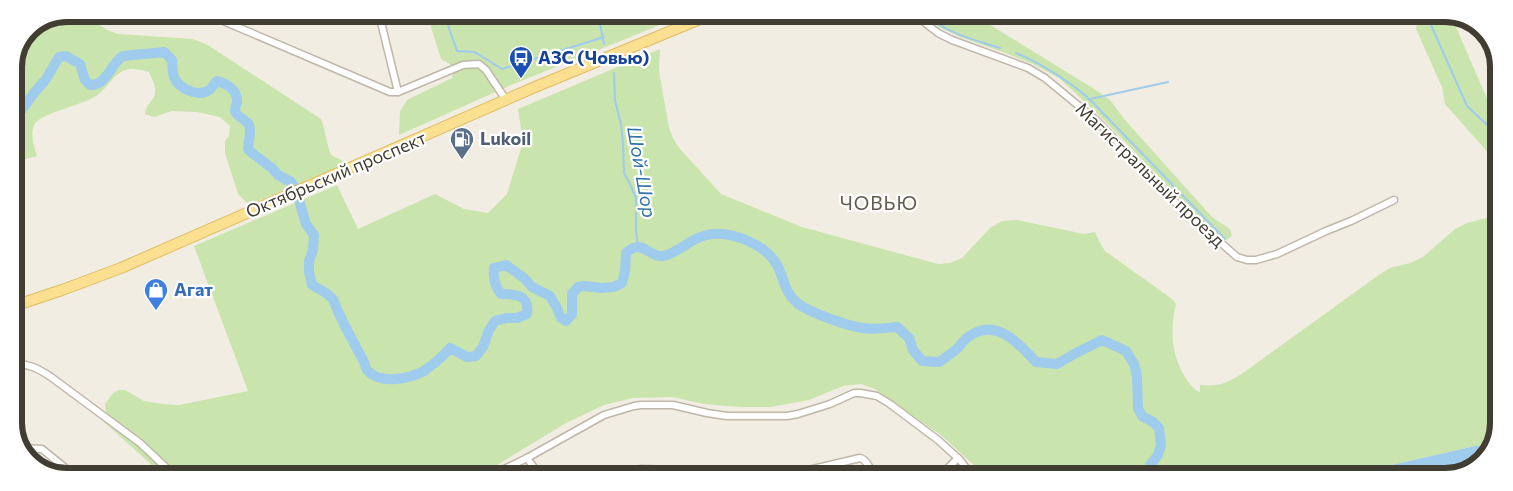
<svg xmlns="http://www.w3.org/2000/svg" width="1513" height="491" viewBox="0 0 1513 491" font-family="Commissioner,sans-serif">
  <rect width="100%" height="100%" fill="#f1ede2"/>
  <!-- green -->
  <g fill="#c9e4ac">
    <path d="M67 14H84L107 30 118 34 193 39 206 44 321 119C326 131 326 143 331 155L347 163 249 205 238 194 225 153V141L229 136 230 126 220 117 197 112 172 111 154 117 145 114C146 107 148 105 152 100 159 91 153 81 149 72 143 71 135 68 130 69 115 71 110 85 100 93 88 105 40 112 34 125 30 135 34 146 37 156L14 162V67L30 29Z"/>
    <path d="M427 14 684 15 628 38 511 85 399 135 400 112 407 100 452 78C455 66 451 64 441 59Z"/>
    <polygon points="925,15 978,15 987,23 1099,92 1110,100 1125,120 1212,217 1230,229 1232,236 1226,240 1222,238 1188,207 1100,116 1059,78 1033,64 1000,51 960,37 939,27"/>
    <polygon points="1418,16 1450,16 1452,18 1495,117 1499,121 1499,165 1445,104 1442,87 1416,29"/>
    <path d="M660 49 659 71 669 128 673 138 680 149 721 194 802 227 938 264 950 263 962 258 990 228 1002 221 1017 220 1084 234 1095 232 1100 243 1105 251 1172 299 1176 304C1172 319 1171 338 1175 353 1177 364 1189 389 1200 392V385C1220 387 1227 383 1243 373L1376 277 1390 268 1410 263 1423 257 1455 229 1467 223 1498 215 1497 438 1493 445 1475 446 1339 477H987L942 436 875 389 861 384 843 386 809 400 770 407H741L704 404 672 397 633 398 604 405 566 423 479 476H164L103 421 106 410 105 404 113 393 119 390H125L144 401 162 404 179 405 248 391 194 246 337 185 358 229 435 194 464 209 488 213 507 194 523 142 518 109Z"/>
  </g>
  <!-- water -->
  <polygon fill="#9fcbed" points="1493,445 1479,466 1446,477 1339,477 1475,446"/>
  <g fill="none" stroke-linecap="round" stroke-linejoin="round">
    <!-- stream -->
    <g stroke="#9fcbed" stroke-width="2">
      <polyline points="444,14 457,51 474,52 478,54 502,69 604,37"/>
      <polyline points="598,14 604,44"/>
      <path d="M927 15C947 34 975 40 1000 48"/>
      <polyline points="1427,16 1467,106 1499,136"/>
      <path d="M1016 53C1042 64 1080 87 1099 109L1225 239"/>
      <polyline points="614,73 615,100 621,125 623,143 624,173 629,182 636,198 636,231 638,246"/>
      <polyline points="1090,99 1168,82"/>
    </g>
    <!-- river -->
    <path stroke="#9fcbed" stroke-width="10" d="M14 114 21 111 34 93 46 79 59 57 66 56 80 64 85 80 90 85C108 85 110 64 123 56L164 52 172 60C173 65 172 72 174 77 178 88 198 98 209 90 212 88 214 84 217 81 228 84 238 91 237 103 236 105 235 109 235 111 236 117 246 119 249 125 252 132 248 142 248 149L252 153 273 169 278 175 291 182 296 190 306 224 314 235 313 250 309 261V272L312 285 326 293 333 299C341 321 353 341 364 362 366 366 365 369 369 372 382 384 409 379 424 371 433 365 442 357 450 348L467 357 476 356 483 347 489 330 495 321 506 318H517L527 314C530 295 516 294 501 294 495 287 493 278 494 268L506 265 524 278 532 287 550 296 557 308 561 318 566 321 572 314V294L578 287 584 286 601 288 614 287 622 283 625 272 626 253C644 236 648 261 667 255 683 249 694 236 712 234 734 232 766 245 777 265 784 278 784 291 796 302 807 312 848 326 863 328 874 330 886 328 897 327L909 338 913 350 922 361 939 362C946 357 952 353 958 348 961 344 964 340 968 337 996 316 1019 344 1036 362L1057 364 1074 354 1102 340 1126 351 1134 364 1137 376 1138 408 1142 416 1153 422 1159 428 1161 445 1158 455 1150 465 1147 477"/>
    <!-- minor casing -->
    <g stroke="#bfb7a9" stroke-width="9">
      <g id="minor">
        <polyline points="207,14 390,92 398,92 463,65 479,64 486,70 506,100"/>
        <polyline points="379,14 398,92"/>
        <polyline points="915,15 938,33 952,40 1028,68 1045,78 1097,121 1175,202 1237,257 1247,260 1256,260 1277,254 1326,231 1351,221 1394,200"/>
        <path d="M14 364C28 363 39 369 51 377L140 443 175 476"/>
        <polyline points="22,448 42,449 74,475"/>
        <polyline points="527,458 540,476"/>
        <polyline points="490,476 527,458 604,415 634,406 641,405 673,405 707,413 727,416 787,416 798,414 830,404 854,393 860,393 877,396 890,404 938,440 960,460 973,477"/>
        <polyline points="624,476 641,469 675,470 733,476"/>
        <path d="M783 476 860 458C868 460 870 470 874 476"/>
        <polyline points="932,477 947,469 958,458"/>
      </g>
    </g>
    <!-- primary casing -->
    <g stroke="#dfbd62" stroke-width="12">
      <polyline id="primary" points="14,306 62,290 121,268 535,87 710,15"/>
    </g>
    <!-- minor -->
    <use href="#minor" stroke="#fff" stroke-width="6"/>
    <!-- primary -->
    <use href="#primary" stroke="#fbe091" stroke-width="10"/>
  </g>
  <!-- icons -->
  <defs>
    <g id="bus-pin" transform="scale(1.25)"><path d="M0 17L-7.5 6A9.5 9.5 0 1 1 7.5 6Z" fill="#1a4fb4" stroke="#fff"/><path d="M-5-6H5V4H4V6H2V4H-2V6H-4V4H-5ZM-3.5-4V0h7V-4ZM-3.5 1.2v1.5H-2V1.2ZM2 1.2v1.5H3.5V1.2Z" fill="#fff"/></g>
    <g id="fuel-pin" transform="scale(1.25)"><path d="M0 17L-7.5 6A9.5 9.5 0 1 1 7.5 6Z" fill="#5c6f8a" stroke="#fff"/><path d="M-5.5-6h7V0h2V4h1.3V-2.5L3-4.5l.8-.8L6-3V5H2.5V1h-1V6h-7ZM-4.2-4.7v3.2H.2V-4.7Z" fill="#fff"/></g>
    <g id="shop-pin" transform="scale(1.25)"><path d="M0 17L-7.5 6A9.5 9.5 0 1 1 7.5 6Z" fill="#3f7fe0" stroke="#fff"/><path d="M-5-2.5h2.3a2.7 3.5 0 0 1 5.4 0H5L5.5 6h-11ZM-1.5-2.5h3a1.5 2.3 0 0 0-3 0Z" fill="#fff"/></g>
  </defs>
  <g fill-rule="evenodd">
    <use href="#bus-pin" x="521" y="58"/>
    <use href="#fuel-pin" x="462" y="139"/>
    <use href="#shop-pin" x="156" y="290"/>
  </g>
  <g text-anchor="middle" stroke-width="4.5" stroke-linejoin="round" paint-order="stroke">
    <!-- transit labels -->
    <g font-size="18" font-weight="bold" fill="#164399" stroke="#fff" text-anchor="start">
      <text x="538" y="64">АЗС (Човью)</text>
    </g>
    <!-- service labels -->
    <g font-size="18" font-weight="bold" fill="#4e5e75" stroke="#fff" text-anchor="start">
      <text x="480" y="145">Lukoil</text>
    </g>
    <!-- street labels -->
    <g font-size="18" fill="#423d33" stroke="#fff">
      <text transform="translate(336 175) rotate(-23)" y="6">Октябрьский проспект</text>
      <text transform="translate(1150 175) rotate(44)" y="6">Магистральный проезд</text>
    </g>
    <!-- shop labels -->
    <g font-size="18" font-weight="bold" fill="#366cbe" stroke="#fff" text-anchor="start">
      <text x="174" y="296">Агат</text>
    </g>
    <!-- water labels -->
    <g font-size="19" font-style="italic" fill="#3173a9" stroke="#fff">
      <text transform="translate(642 172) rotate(80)" y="7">Шой-Шор</text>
    </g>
    <!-- neighbourhood labels -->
    <g font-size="19" letter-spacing="1" fill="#645b4b" stroke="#fff">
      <text x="879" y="210">ЧОВЬЮ</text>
    </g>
  </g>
  <!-- crop -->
  <path d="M0 0H1513V491H0ZM67 22H1445A45 45 0 0 1 1490 67V423A45 45 0 0 1 1445 468H67A45 45 0 0 1 22 423V67A45 45 0 0 1 67 22Z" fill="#fff" fill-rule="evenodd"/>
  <path fill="none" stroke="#423d33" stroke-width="6" d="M67 22H1445A45 45 0 0 1 1490 67V423A45 45 0 0 1 1445 468H67A45 45 0 0 1 22 423V67A45 45 0 0 1 67 22Z"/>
</svg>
